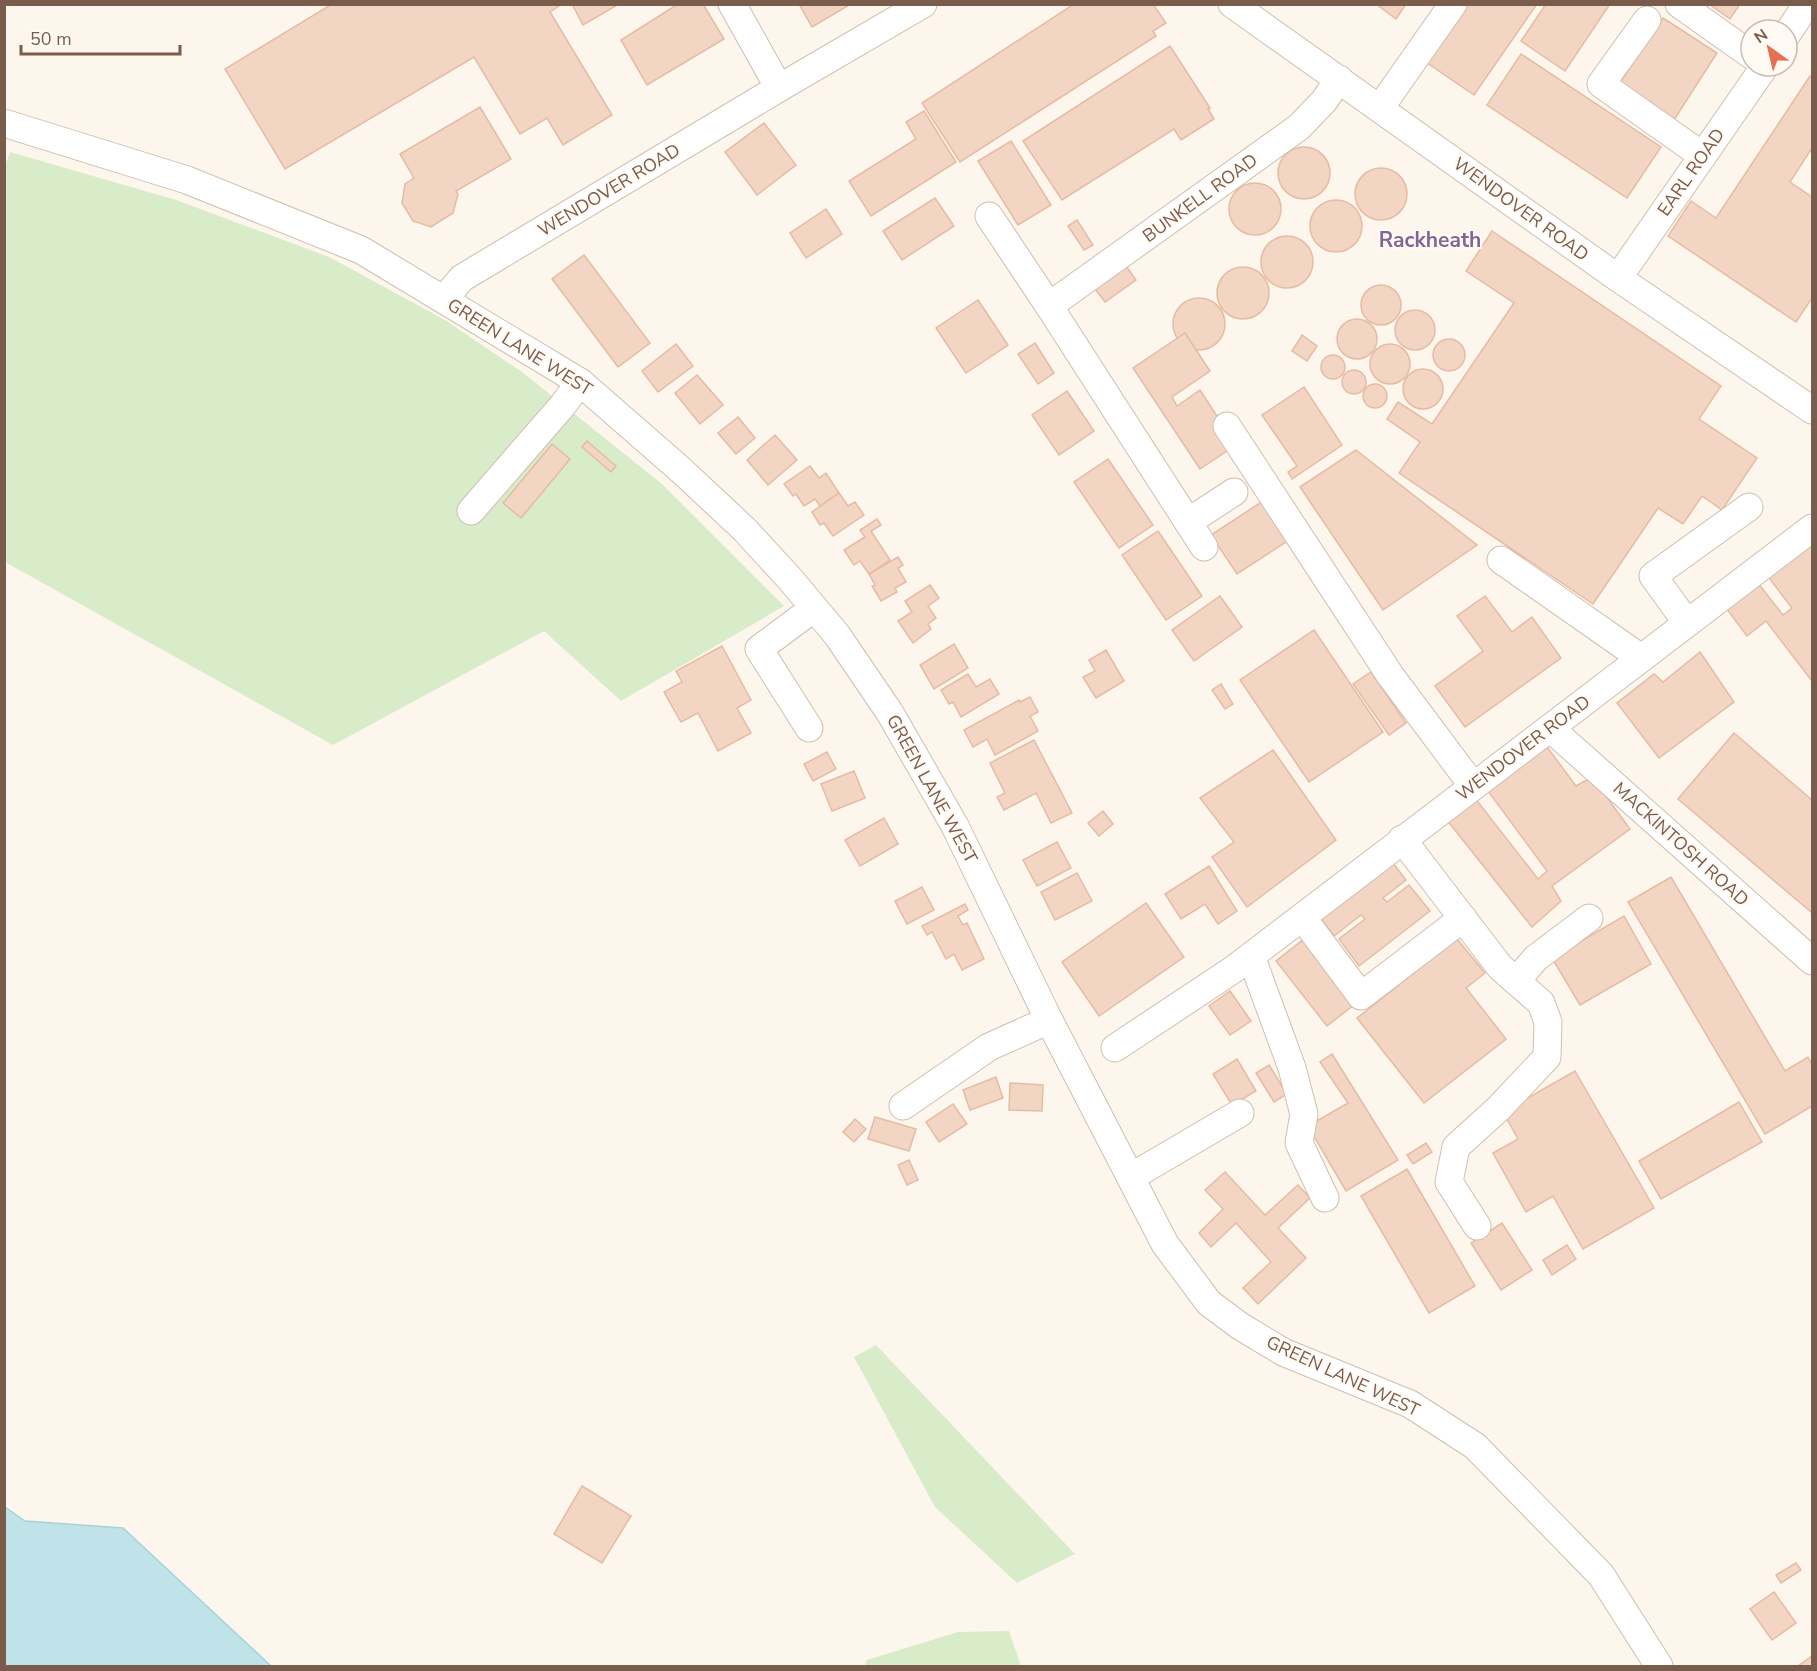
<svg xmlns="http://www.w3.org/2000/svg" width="1817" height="1671" viewBox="0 0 1817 1671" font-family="'Nunito Sans',sans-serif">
  <rect width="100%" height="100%" fill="#fdf6ec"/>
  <!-- green -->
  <g fill="#d8ecc9">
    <polygon points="10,152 176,200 329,257 445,320 522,372 662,484 784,606 621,701 544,631 333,745 5,562 4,169"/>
    <polygon points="876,1345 1075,1554 1017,1583 935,1507 854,1357"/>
    <polygon points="1009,1631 1021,1666 865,1666 867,1660 958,1632"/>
  </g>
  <!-- water -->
  <polygon fill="#bfe3e8" stroke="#a5d3da" stroke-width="1.5" points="5,1507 25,1521 123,1528 271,1666 5,1666"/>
  <!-- building -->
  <g fill="#f3d5c3" stroke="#e6bba3" stroke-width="1.5">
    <polygon points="332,4 562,4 550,12 612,115 563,145 547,118 520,134 474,57 285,169 225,69"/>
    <polygon points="572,4 619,4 583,25"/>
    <polygon points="678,4 703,4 724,39 647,85 621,40"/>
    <polygon points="799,4 851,4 812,27"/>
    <polygon points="1074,4 1153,4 1166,23 1153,31 1156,36 960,162 922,103"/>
    <polygon points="1376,4 1406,4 1396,19"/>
    <polygon points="1456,4 1537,4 1474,95 1420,58"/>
    <polygon points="1546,4 1610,4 1565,71 1521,41"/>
    <polygon points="1709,4 1740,4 1730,19"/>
    <polygon points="1663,18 1717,53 1674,120 1619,84"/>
    <polygon points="1170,46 1210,108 1208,109 1214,119 1181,140 1174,129 1062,200 1023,141"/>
    <polygon points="1521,54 1661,147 1627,198 1487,105"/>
    <polygon points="1810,76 1812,78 1812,148 1790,182 1812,197 1812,298 1796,322 1668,236 1691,201 1716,218"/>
    <polygon points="480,107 511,159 456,191 458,194 453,213 431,227 413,221 402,203 405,184 414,178 400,154"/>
    <polygon points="924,111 956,162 871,216 849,181 916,139 906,122"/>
    <polygon points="764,123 796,165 757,195 725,152"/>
    <polygon points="1011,141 1051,205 1018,225 978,161"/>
    <circle cx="1304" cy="173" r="26"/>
    <circle cx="1381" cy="194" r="26"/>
    <circle cx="1255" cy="209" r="26"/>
    <polygon points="935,198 954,226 902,260 883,231"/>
    <circle cx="1336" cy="226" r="26"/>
    <polygon points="826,209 842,234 806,258 790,233"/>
    <polygon points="1077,220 1093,245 1084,250 1068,226"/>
    <polygon points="1492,231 1721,386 1699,419 1757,458 1722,510 1702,496 1683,524 1658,508 1593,604 1399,473 1420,442 1387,419 1398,402 1432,424 1514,303 1466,271"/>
    <circle cx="1287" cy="262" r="26"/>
    <polygon points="584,255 650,343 618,367 552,279"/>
    <polygon points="1126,266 1136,280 1105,302 1095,289"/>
    <circle cx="1243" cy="293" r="26"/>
    <circle cx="1381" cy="305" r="20"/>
    <circle cx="1199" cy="324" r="26"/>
    <polygon points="978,300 1008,345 966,373 936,328"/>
    <circle cx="1415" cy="330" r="20"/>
    <circle cx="1357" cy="339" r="20"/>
    <polygon points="1185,333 1210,371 1172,397 1177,406 1200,390 1236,445 1200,469 1133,368"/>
    <polygon points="1302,335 1317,346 1307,361 1292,351"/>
    <circle cx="1449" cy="355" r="16"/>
    <polygon points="1035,343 1054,373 1038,384 1018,354"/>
    <polygon points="676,344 693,366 658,392 642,371"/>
    <circle cx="1390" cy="364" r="20"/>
    <circle cx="1333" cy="367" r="12"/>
    <circle cx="1423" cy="389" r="20"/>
    <circle cx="1354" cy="382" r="12"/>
    <polygon points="697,375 723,405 700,424 675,393"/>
    <circle cx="1375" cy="396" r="12"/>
    <polygon points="1304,387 1342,445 1292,479 1288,472 1297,466 1262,415"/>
    <polygon points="1067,391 1094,431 1059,455 1032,415"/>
    <polygon points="738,417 755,438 736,454 718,433"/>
    <polygon points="775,435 797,460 768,485 747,460"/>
    <polygon points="587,441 616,466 611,472 582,447"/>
    <polygon points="552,444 570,459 521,518 503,503"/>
    <polygon points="1356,450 1477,545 1383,610 1300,487"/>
    <polygon points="1108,459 1153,525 1119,548 1074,482"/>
    <polygon points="810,466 819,478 826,473 839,493 820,506 815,499 804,506 796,494 793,496 784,484"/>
    <polygon points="839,493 848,506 855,502 864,515 833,536 824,523 820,525 812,512"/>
    <polygon points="1263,501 1289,540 1237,574 1211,535"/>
    <polygon points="877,519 881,525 871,531 890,560 869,574 860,561 854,565 844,550 865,537 860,530"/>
    <polygon points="1158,531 1202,596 1166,620 1122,555"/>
    <polygon points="1812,537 1812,681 1766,621 1747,636 1726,608 1758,583 1783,615 1792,608 1766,574"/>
    <polygon points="898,557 903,565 898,568 906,582 895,588 897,592 881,601 872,586 875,585 869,574"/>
    <polygon points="930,585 939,598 928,606 936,618 928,624 931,629 913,643 898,621 912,612 905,601"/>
    <polygon points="1220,596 1242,627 1194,661 1172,630"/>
    <polygon points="1485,596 1512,632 1532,617 1561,658 1465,727 1435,686 1483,651 1457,616"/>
    <polygon points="1314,630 1383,732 1309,782 1240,680"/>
    <polygon points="954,644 968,668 934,689 920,665"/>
    <polygon points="722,646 751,700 737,708 751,733 718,751 698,713 681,722 664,692 682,682 676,671"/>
    <polygon points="1106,650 1124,681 1096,698 1083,677 1095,671 1089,660"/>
    <polygon points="1700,652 1734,702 1659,758 1617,703 1654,674 1663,682"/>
    <polygon points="1371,672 1406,723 1389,735 1353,684"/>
    <polygon points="968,674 976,687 990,679 999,694 961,717 953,702 949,704 941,690"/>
    <polygon points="1221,684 1233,704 1225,709 1212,690"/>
    <polygon points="1030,697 1038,712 1030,716 1038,731 995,755 987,739 973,747 964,730 1019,700 1020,702"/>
    <polygon points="1734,733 1812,800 1812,913 1678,799"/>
    <polygon points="1034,740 1072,813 1051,823 1036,793 1004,810 997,797 1005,793 990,763"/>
    <polygon points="1547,747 1576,786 1592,777 1630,829 1552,886 1561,901 1532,927 1443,815 1471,793 1538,879 1547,871 1488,791"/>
    <polygon points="1273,750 1336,840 1247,907 1212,857 1234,842 1200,798"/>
    <polygon points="827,752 836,769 813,781 804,764"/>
    <polygon points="854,771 865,798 832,811 821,784"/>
    <polygon points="1103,811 1113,824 1099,836 1088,823"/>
    <polygon points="884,818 898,844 860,866 845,840"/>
    <polygon points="1057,842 1071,868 1037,886 1023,860"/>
    <polygon points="1393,863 1406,880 1383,898 1387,902 1409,885 1430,911 1359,966 1339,939 1365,919 1361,915 1334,936 1321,919"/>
    <polygon points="1209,866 1237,911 1218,924 1205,904 1181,919 1165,894"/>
    <polygon points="1077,873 1092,901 1055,920 1041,892"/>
    <polygon points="1671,877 1785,1071 1808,1057 1812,1065 1812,1106 1765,1134 1628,902"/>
    <polygon points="922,887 934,910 907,924 895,901"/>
    <polygon points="1146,903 1184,957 1099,1016 1062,962"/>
    <polygon points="965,904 968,910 958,916 963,925 967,923 984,959 962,970 954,954 946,959 932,932 927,935 922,926"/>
    <polygon points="1624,916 1651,964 1580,1005 1552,958"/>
    <polygon points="1304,939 1355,1004 1327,1026 1276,961"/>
    <polygon points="1457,939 1485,973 1466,988 1506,1039 1424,1103 1357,1018"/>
    <polygon points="1230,991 1251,1021 1230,1035 1209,1006"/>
    <polygon points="1332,1054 1398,1160 1346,1191 1308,1126 1348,1103 1320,1062"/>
    <polygon points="1237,1059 1256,1091 1232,1105 1213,1074"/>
    <polygon points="1269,1065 1287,1094 1274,1102 1256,1073"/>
    <polygon points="1575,1071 1654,1208 1583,1249 1553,1196 1526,1212 1493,1153 1518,1139 1503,1112"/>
    <polygon points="996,1077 1003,1098 970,1110 963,1090"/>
    <polygon points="1010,1083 1043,1085 1042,1111 1009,1110"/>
    <polygon points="1739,1102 1762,1142 1661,1199 1639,1161"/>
    <polygon points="953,1104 967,1124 939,1142 926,1122"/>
    <polygon points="875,1117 916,1129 909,1151 868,1139"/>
    <polygon points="855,1119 866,1129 854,1142 843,1132"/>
    <polygon points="1426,1143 1432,1152 1413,1164 1407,1155"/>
    <polygon points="909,1160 918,1180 907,1185 898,1165"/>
    <polygon points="1407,1169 1475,1286 1429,1313 1361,1196"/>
    <polygon points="1225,1172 1265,1215 1298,1185 1310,1198 1278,1228 1306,1258 1258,1304 1243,1288 1271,1262 1236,1223 1211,1247 1199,1233 1223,1209 1205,1190"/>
    <polygon points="1502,1223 1532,1270 1501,1290 1471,1243"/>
    <polygon points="1567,1245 1576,1259 1552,1275 1543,1260"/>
    <polygon points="582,1486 631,1516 602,1563 554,1534"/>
    <polygon points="1796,1563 1801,1570 1781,1583 1776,1575"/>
    <polygon points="1774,1592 1796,1623 1772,1640 1750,1609"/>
    <polygon points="1812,1656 1812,1666 1798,1666"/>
  </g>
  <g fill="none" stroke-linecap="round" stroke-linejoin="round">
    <!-- minor casing -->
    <g stroke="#d1beb0" stroke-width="29">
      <g id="minor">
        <polyline points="732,4 779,88"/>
        <polyline points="1232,4 1618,278 1812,410"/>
        <polyline points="1679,4 1751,55"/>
        <polyline points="1647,20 1601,84 1703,156"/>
        <polyline points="1787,34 1807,4"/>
        <polyline points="1380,108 1453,4"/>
        <polyline points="4,123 187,180 361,250 580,382 682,471 745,530 790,579 837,635 890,713 955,826 1049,1020 1165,1244 1209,1303 1240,1326 1283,1352 1410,1404 1475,1446 1601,1575 1659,1666"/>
        <polyline points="989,216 1049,306 1299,127 1324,101 1339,79"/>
        <polyline points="1618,278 1765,66"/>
        <polyline points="444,299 462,278 779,88 923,4"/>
        <polyline points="1049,306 1204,547"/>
        <polyline points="1227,426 1390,675 1473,786"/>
        <polyline points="471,511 563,405 580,382"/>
        <polyline points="1188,522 1234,492"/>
        <polyline points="1501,560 1641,658"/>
        <polyline points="1687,623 1653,576 1749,507"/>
        <polyline points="809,728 759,649 814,608"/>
        <polyline points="1550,728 1812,961"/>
        <polyline points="1402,839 1500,967 1541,1003 1548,1022 1547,1057 1499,1108 1456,1147 1449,1182 1477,1226"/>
        <polyline points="1302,917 1361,996 1463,918"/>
        <polyline points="1251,956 1292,1068 1304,1114 1299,1143 1325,1198"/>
        <polyline points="1516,981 1536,958 1589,918"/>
        <polyline points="1115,1048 1234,969 1812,528"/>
        <polyline points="903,1106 989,1047 1049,1020"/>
        <polyline points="1131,1177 1240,1113"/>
      </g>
    </g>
    <!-- minor -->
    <use href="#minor" stroke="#fff" stroke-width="27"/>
  </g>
  <g text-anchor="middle" stroke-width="4.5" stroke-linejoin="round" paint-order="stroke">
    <!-- street labels -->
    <g font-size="18" fill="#7a5c4d" stroke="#fffaf3">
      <text transform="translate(1691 172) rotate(-55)" y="6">EARL ROAD</text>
      <text transform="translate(609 190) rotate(-31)" y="6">WENDOVER ROAD</text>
      <text transform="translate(1200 198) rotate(-36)" y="6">BUNKELL ROAD</text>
      <text transform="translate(1521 209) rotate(36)" y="6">WENDOVER ROAD</text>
      <text transform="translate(520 347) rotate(32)" y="6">GREEN LANE WEST</text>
      <text transform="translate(1523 748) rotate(-37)" y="6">WENDOVER ROAD</text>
      <text transform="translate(932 789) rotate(61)" y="6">GREEN LANE WEST</text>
      <text transform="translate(1681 844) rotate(42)" y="6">MACKINTOSH ROAD</text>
      <text transform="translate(1343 1376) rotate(25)" y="6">GREEN LANE WEST</text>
    </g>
    <!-- quarter labels -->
    <g font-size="21" font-weight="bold" fill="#846695" stroke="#fffaf3">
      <text x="1430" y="247">Rackheath</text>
    </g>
  </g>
  <!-- border -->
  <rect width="1817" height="1671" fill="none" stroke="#7a5c4d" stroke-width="12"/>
  <!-- north arrow -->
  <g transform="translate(1769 48) rotate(326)"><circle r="28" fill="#fffaf3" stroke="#cabbb1" stroke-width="1.5"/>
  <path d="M0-4.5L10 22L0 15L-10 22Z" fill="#e76f51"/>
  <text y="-9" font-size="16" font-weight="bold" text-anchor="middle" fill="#7a5c4d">N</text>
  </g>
  <!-- scale -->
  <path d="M21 45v9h159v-9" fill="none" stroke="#7a5c4d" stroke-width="3"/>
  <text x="30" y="45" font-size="18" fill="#7a5c4d" stroke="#fffaf3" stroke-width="4.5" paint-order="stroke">50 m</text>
</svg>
